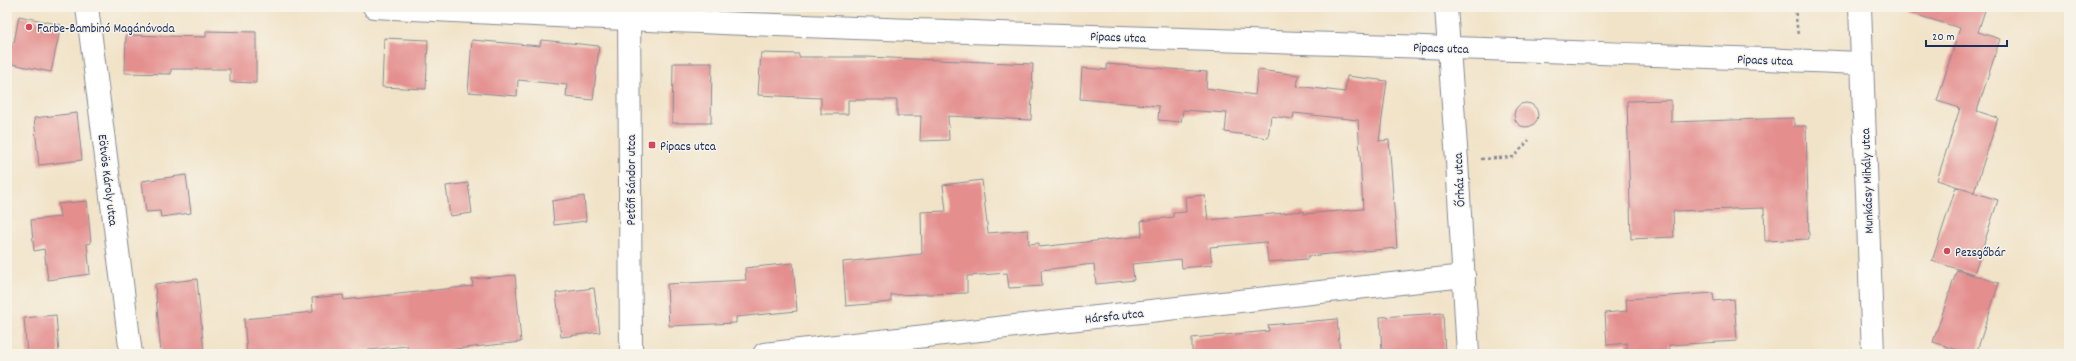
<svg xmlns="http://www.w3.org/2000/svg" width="2076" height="361" viewBox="0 0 2076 361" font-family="Dekko,sans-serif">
  <rect width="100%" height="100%" fill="#f7f3e8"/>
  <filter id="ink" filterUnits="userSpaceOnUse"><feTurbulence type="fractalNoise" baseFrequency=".025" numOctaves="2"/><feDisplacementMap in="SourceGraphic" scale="8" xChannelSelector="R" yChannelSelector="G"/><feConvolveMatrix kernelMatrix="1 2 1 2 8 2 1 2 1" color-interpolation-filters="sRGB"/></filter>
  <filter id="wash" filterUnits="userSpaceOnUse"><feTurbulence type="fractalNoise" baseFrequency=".012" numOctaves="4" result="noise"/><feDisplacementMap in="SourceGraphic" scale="16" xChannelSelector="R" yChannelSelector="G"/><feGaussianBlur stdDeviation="0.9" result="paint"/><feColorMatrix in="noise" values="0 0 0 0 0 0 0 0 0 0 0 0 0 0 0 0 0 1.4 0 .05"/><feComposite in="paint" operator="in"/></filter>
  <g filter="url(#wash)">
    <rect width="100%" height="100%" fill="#f1e3c8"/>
    <g id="blocks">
      <!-- building -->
      <g fill="#e48e8e">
        <polygon points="1908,7 1986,7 1978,32 2000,39 1977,111 1998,118 1974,192 1937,180 1960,108 1937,101 1960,28 1907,12"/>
        <polygon points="19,16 61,25 51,72 7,63 7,42 14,43"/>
        <polygon points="206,31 256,32 256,83 230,82 230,69 171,69 171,74 125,73 126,35 206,37"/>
        <polygon points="384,38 428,40 426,89 382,87"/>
        <polygon points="472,40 540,46 541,40 599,46 593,100 566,97 567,85 518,80 517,96 468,92"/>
        <polygon points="761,53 799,54 799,57 866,57 1033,64 1031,120 948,116 949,140 920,141 921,116 897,116 897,100 848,100 848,114 821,114 821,98 758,95"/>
        <polygon points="673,63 712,63 711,123 672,123"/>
        <polygon points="1107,64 1207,72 1206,88 1255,95 1258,70 1299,75 1297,86 1345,92 1347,76 1387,81 1379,141 1389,140 1397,248 1308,256 1308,259 1268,262 1266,242 1210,247 1212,265 1182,268 1181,259 1132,264 1134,280 1096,284 1094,264 1041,270 1042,286 1009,288 1007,273 967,276 967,293 891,295 891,302 846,306 843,262 922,254 921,212 946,211 943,185 982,180 988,233 1028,230 1029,244 1039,243 1039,247 1142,236 1141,221 1173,217 1173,213 1186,212 1185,197 1205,195 1208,220 1304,211 1304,214 1363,209 1358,120 1294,113 1293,119 1271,116 1268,138 1225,132 1227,113 1183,110 1181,122 1158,120 1159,106 1080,99 1082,68 1107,70"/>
        <polygon points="1671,100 1671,122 1794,118 1794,126 1806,126 1809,239 1765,241 1764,208 1673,211 1674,237 1631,239 1627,101"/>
        <circle cx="1526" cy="115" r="12"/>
        <polygon points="77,113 82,160 39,165 34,118"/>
        <polygon points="186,175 191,213 161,217 160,211 146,212 142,181"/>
        <polygon points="468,183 472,213 450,216 446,186"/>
        <polygon points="1956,187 1998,200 1974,274 1932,261"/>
        <polygon points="584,196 586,221 554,225 552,201"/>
        <polygon points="87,201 91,243 87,244 90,274 48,280 44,249 34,251 31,220 60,217 58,204"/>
        <polygon points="793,263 797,311 736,317 736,323 669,326 667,284 746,280 745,268"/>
        <polygon points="1957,270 1999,283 1976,354 1970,354 1933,342"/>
        <polygon points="515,275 521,342 408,354 407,346 332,354 247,354 244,319 313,312 312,298 343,295 344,300 473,286 472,279"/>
        <polygon points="197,279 204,352 161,354 155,284"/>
        <polygon points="594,288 600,332 561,337 556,293"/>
        <polygon points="1713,293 1714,301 1734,299 1737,341 1669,345 1670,354 1627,354 1627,343 1607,345 1605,313 1627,311 1626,299"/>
        <polygon points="1443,313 1445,354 1399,354 1399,351 1382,352 1380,317"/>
        <polygon points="56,315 59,354 27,354 24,318"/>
        <polygon points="1337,319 1340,354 1192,354 1192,338 1269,331 1268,325"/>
      </g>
    </g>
  </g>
  <g filter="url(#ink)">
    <use href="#blocks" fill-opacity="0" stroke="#868993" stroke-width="1"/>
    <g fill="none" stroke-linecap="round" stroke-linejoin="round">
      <!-- street casing -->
      <g stroke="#868993" stroke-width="24">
        <g id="street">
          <polyline points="87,7 131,354"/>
          <path d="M374 7C869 33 1366 42 1862 63"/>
          <polyline points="629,7 631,354"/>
          <polyline points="1446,7 1457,161 1468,354"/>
          <polyline points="764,354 1464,276"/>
        </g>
      </g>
      <!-- secondary casing -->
      <g stroke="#868993" stroke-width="24">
        <polyline id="secondary" points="1860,7 1873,354"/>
      </g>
      <!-- path -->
      <g stroke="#868993" stroke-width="2.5" stroke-dasharray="3 3" stroke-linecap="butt">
        <polyline points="1795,7 1798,36"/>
        <polyline points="1481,159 1514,157 1529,140"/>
      </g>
      <!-- street -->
      <use href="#street" stroke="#fff" stroke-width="22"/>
      <!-- secondary -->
      <use href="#secondary" stroke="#fff" stroke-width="22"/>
    </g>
  </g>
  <!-- markers -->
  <g fill="#d1495b" stroke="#f7f3e8" stroke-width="1.5">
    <circle cx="29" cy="27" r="4"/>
    <rect x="648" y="141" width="8" height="8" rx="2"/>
    <circle cx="1947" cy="251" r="4"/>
  </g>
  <g text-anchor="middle" stroke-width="3" stroke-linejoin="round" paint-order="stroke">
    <!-- poi labels -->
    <g font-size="13" fill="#1b2f5e" stroke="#f7f3e8" text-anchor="start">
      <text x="37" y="32">Farbe-Bambinó Magánóvoda</text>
      <text x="660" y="150">Pipacs utca</text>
      <text x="1955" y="256">Pezsgőbár</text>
    </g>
    <!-- street labels -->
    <g font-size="13" fill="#1b2f5e" stroke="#f7f3e8">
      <text transform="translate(1118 36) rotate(2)" y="5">Pipacs utca</text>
      <text transform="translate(1441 47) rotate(2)" y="5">Pipacs utca</text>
      <text transform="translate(1765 59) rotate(2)" y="5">Pipacs utca</text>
      <text transform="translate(109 180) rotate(83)" y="5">Eötvös Károly utca</text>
      <text transform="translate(630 180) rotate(-90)" y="5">Petőfi Sándor utca</text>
      <text transform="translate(1458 180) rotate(-93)" y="5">Őrház utca</text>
      <text transform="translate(1866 181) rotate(-92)" y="5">Munkácsy Mihály utca</text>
      <text transform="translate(1114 315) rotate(-6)" y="5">Hársfa utca</text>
    </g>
  </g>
  <!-- margin -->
  <rect width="2076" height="361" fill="none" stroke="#f7f3e8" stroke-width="24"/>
  <!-- scale -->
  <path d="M1926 40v6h81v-6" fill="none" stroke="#1b2f5e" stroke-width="2"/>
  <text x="1932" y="40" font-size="12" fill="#1b2f5e" stroke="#f7f3e8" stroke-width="3" paint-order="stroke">20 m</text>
</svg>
